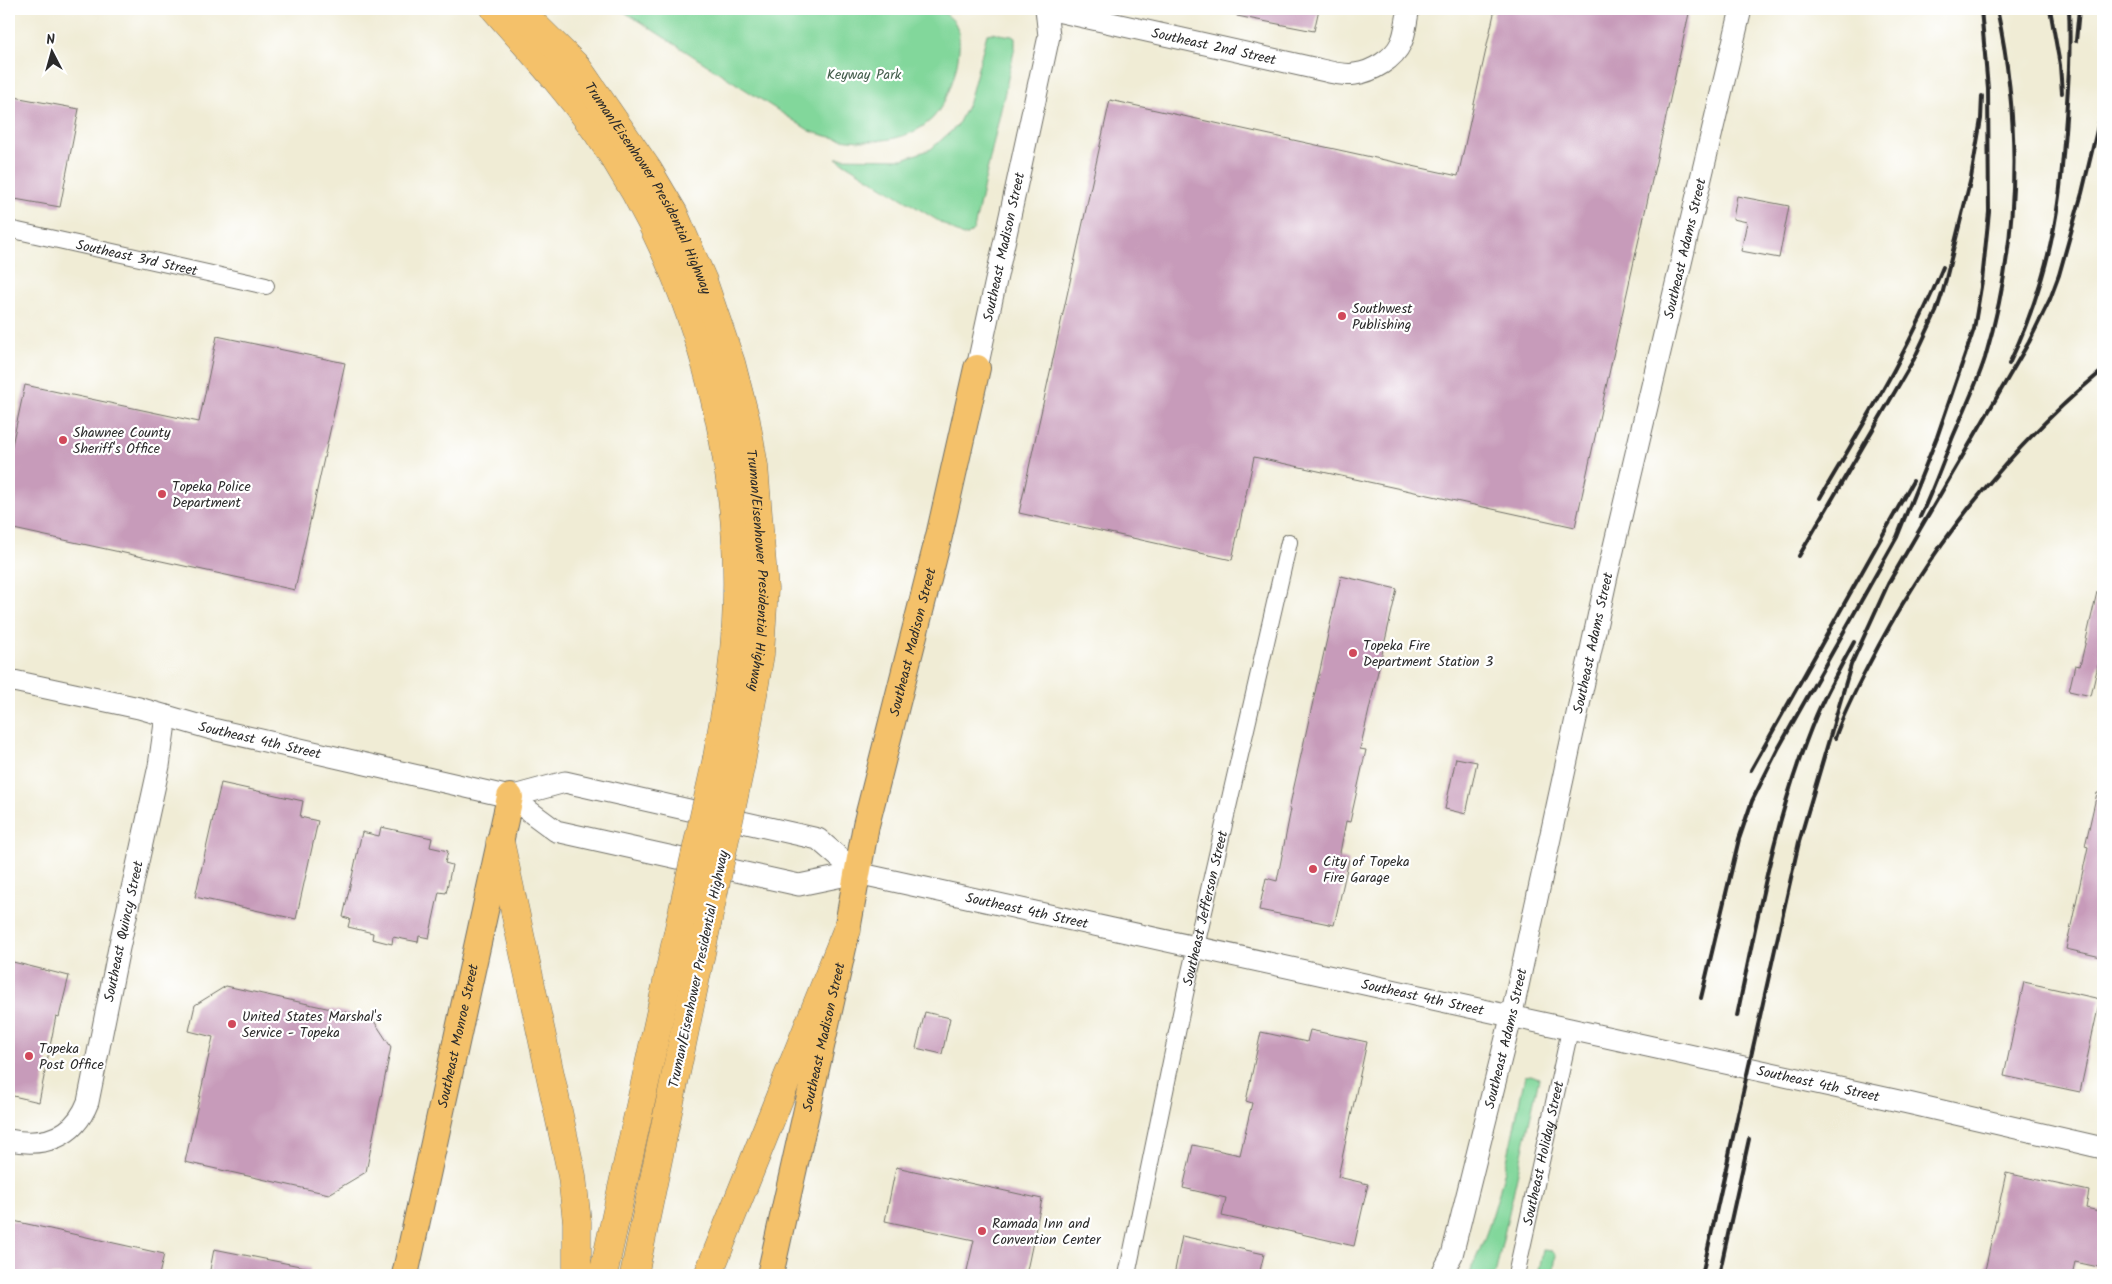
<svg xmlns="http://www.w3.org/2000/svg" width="2112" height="1284" viewBox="0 0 2112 1284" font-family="Kalam,sans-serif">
  <rect width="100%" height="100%" fill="#fff"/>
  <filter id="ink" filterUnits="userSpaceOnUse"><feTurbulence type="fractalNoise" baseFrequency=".02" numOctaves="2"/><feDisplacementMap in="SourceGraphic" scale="10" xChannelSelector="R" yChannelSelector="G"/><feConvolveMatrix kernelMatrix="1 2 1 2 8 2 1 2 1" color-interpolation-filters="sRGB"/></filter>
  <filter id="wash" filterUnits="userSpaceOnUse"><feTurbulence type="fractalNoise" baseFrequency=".0096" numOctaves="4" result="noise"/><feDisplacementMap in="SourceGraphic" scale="20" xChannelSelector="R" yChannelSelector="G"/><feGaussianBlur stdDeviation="1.12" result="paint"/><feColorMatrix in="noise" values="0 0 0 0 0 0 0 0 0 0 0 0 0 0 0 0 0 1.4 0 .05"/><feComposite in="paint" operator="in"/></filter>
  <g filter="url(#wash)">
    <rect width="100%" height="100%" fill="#f0ecd5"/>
    <!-- green -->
    <g fill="#82d79b" stroke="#568163">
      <path d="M620 9H937C943 12 952 18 955 23 967 45 951 96 936 114 933 119 926 124 922 127 891 147 843 143 810 131Z"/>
      <polygon points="992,33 1012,36 1015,38 1015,47 974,229 968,235 963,236 836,158 903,159 931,149 957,126 969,102 987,34"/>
      <path d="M1531 1075 1539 1078 1495 1275H1468C1500 1214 1510 1143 1525 1076Z"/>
      <polygon points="1543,1250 1552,1251 1556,1255 1553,1275 1538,1275"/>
    </g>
    <g id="blocks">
      <!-- building -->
      <g fill="#c79bba">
        <polygon points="1238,9 1319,9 1314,31 1237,16"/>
        <polygon points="1495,9 1690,9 1575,527 1254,457 1232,560 1019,513 1110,100 1458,176"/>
        <polygon points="9,96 79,109 60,207 9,198"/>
        <polygon points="1737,196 1789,206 1779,258 1741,251 1747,222 1733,219"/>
        <polygon points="217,336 345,363 295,590 9,528 9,459 25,385 199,422"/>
        <polygon points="1341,576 1397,589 1360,749 1366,750 1350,822 1346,821 1339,858 1349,860 1334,925 1259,910 1266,878 1277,881 1291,809 1289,809"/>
        <polygon points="2097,592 2103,593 2103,657 2101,666 2098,665 2091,696 2069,691 2075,665 2080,666"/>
        <polygon points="1456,758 1477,762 1466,814 1445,809"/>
        <polygon points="221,783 303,801 300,817 318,821 296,919 195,897"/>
        <polygon points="2097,793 2103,793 2103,947 2101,957 2066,949 2088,847 2085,846"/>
        <polygon points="381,827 432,838 430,847 448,851 445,863 452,865 446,893 439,892 429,938 419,936 418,942 393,937 392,944 372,939 373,933 348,927 350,919 343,917 362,832 379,836"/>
        <polygon points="9,961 69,976 59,1017 56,1016 39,1102 9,1095"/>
        <polygon points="2024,982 2100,999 2080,1092 2004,1076"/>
        <polygon points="226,986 372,1018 391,1047 366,1172 329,1194 185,1162 213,1037 189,1031 195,1005"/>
        <polygon points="925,1012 950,1018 942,1054 916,1048"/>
        <polygon points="1310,1030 1367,1042 1338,1177 1368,1184 1354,1246 1222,1216 1226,1198 1183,1188 1193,1145 1240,1155 1252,1103 1246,1101 1261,1032 1307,1042"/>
        <polygon points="896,1167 1042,1199 1026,1275 966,1275 974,1240 885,1221"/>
        <polygon points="2006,1173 2089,1191 2086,1208 2103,1212 2103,1268 2075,1262 2072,1275 1984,1275"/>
        <polygon points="9,1220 164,1254 159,1275 9,1275"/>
        <polygon points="1182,1236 1264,1254 1259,1275 1174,1275"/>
        <polygon points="214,1249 310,1268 310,1275 209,1275"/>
      </g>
    </g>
  </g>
  <g filter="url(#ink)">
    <use href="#blocks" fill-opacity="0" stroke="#706f66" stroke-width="1"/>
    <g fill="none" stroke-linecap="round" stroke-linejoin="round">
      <!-- minor casing -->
      <g stroke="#706f66" stroke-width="18">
        <g id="minor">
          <path id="s1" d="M9 229 266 286"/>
          <path id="s2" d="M1127 1275 1185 994 1289 542"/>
          <path id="s3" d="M1516 1275 1570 1030"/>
        </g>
      </g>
      <!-- tertiary casing -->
      <g stroke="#706f66" stroke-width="23">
        <g id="tertiary">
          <path id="s4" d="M1048 9 1313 68C1326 71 1341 76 1355 74 1372 72 1394 59 1401 43 1406 33 1406 19 1409 9"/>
          <path id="s5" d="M977 368 1049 36 1046 9"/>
          <path id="s6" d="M9 680 139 708 208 728 510 797 556 831 799 885 857 873 1908 1103 2103 1148"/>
          <polyline points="510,797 565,782 818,839 857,873"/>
          <path id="s7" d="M9 1140C44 1147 74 1138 88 1102L119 948 159 766 166 716"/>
          <path id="s8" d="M1441 1275 1452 1255 1511 1018 1607 576 1741 9"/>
        </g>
      </g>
      <!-- primary casing -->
      <g stroke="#706f66" stroke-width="28">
        <g id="primary">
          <path id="s9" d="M405 1275 510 797"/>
          <path id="s10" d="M770 1275 847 930 866 825 939 536 977 368"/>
        </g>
      </g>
      <!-- motorway casing -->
      <g stroke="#706f66" stroke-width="29">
        <g id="motorway">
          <path d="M495 9C530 49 566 88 597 132 702 281 754 487 732 669 728 699 722 728 717 758"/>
          <path id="s11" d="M518 9 577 67 648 170 674 214 703 281 731 363 746 421 754 466 764 589 760 654 741 763"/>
          <polyline points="500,842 572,1176 577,1222 577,1275"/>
          <polyline points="603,1275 680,923"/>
          <polyline points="634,1275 707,924"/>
          <polyline points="708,1275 847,930"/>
        </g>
      </g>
      <!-- minor -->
      <use href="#minor" stroke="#fff" stroke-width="16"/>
      <!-- tertiary -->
      <use href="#tertiary" stroke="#fff" stroke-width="21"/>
      <!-- primary -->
      <use href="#primary" stroke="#f4c16a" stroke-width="26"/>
      <!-- motorway -->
      <use href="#motorway" stroke="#f4c16a" stroke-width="28"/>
      <!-- rail -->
      <g stroke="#2b2b2b" stroke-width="4">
        <polyline points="2050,9 2060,65 2062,93"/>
        <polyline points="2076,41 2079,9"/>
        <path d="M2009 364C2034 312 2052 252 2059 196 2062 174 2063 152 2065 131 2068 90 2071 50 2069 9"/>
        <path d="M1820 498C1864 423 1910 349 1943 267"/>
        <path d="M1920 517C1932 492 1942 465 1952 439 1963 413 1976 386 1985 358 2019 243 2022 126 1997 9"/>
        <polyline points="1799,556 1914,359 1936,312 1943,291 1971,178 1981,119 1982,96"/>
        <path d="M1835 738C1843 714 1856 689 1868 666 1925 554 2006 450 2103 370"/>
        <polyline points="1751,770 1913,481"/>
        <polyline points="1701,998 1739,839 1752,801 1778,749 1897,537 1937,437 1974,329 1982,281 1989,212 1988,89 1981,9"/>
        <path d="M1737 1016C1758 915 1776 812 1816 716 1827 691 1841 666 1854 642"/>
        <polyline points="1702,1275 1799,842 1851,665 1888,584 2029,342 2050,299 2059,275 2082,193 2103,105"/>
        <polyline points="1719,1275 1749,1139"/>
      </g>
      <!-- motorway-bridge casing -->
      <g stroke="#706f66" stroke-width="29" stroke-linecap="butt">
        <g id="motorway-bridge">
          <polyline points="680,923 717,758"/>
          <polyline points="707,924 741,763"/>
        </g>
      </g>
      <!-- motorway-bridge -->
      <use href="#motorway-bridge" stroke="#f4c16a" stroke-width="28"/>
    </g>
  </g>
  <!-- markers -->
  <g fill="#d1495b" stroke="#fff" stroke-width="2">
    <circle cx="1342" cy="316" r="5"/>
    <circle cx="63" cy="440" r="5"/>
    <circle cx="162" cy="494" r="5"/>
    <circle cx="1353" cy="653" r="5"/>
    <circle cx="1313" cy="869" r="5"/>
    <circle cx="232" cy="1024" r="5"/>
    <circle cx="29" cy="1056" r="5"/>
    <circle cx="982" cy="1231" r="5"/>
  </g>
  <g text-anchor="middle" stroke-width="4.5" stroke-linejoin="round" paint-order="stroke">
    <!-- street labels -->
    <g font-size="14" fill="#2b2b2b" stroke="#fff">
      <text dy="5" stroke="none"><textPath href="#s4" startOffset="170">Southeast 2nd Street</textPath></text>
      <text dy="5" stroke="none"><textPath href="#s11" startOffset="224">Truman/Eisenhower Presidential Highway</textPath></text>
      <text dy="5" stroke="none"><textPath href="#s5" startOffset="124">Southeast Madison Street</textPath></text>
      <text dy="5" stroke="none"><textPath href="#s8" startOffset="1056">Southeast Adams Street</textPath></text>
      <text dy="5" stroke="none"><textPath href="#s1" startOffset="131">Southeast 3rd Street</textPath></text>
      <text dy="5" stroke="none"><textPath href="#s11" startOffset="629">Truman/Eisenhower Presidential Highway</textPath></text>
      <text dy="5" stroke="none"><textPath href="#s10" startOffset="649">Southeast Madison Street</textPath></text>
      <text dy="5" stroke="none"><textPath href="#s8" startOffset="651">Southeast Adams Street</textPath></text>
      <text dy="5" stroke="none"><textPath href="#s6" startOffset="258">Southeast 4th Street</textPath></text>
      <text dy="5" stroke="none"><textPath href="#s2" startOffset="375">Southeast Jefferson Street</textPath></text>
      <text dy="5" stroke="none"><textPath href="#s6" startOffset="1054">Southeast 4th Street</textPath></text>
      <text dy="5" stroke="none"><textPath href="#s7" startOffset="271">Southeast Quincy Street</textPath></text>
      <text transform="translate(698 969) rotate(-78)" y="5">Truman/Eisenhower Presidential Highway</text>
      <text dy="5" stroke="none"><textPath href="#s6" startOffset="1459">Southeast 4th Street</textPath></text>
      <text dy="5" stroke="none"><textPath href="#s9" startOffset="245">Southeast Monroe Street</textPath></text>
      <text dy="5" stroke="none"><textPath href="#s10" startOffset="244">Southeast Madison Street</textPath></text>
      <text dy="5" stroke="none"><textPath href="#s8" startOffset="246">Southeast Adams Street</textPath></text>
      <text dy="5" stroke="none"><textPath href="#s6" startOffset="1864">Southeast 4th Street</textPath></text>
      <text dy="5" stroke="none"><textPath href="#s3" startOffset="125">Southeast Holiday Street</textPath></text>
    </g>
    <!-- park labels -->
    <g font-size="14" fill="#455f4d" stroke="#fff">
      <text x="864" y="79">Keyway Park</text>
    </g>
    <!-- poi labels -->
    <g font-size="14" fill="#2b2b2b" stroke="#fff" text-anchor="start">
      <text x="1352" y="313">Southwest<tspan x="1352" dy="16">Publishing</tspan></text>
      <text x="73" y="437">Shawnee County<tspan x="73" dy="16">Sheriff's Office</tspan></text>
      <text x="172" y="491">Topeka Police<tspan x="172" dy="16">Department</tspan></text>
      <text x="1363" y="650">Topeka Fire<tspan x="1363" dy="16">Department Station 3</tspan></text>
      <text x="1323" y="866">City of Topeka<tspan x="1323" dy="16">Fire Garage</tspan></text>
      <text x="242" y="1021">United States Marshal's<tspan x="242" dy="16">Service - Topeka</tspan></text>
      <text x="39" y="1053">Topeka<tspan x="39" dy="16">Post Office</tspan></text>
      <text x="992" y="1228">Ramada Inn and<tspan x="992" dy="16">Convention Center</tspan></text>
    </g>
  </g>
  <!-- margin -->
  <rect width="2112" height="1284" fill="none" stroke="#fff" stroke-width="30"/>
  <!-- north arrow -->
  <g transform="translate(52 52) rotate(354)" stroke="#ffffff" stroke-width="4" paint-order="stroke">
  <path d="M0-4L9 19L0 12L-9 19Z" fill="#2b2b2b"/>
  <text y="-8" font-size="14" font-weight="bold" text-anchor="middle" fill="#2b2b2b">N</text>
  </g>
</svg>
